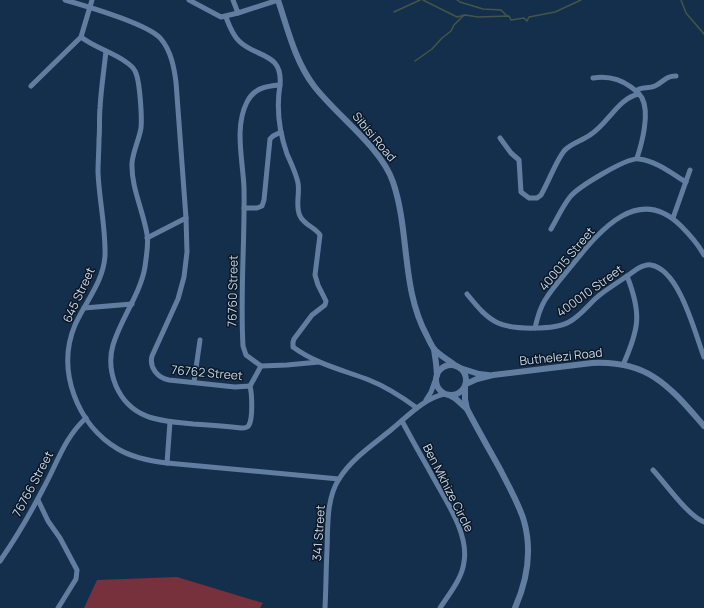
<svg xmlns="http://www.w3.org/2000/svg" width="704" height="608" viewBox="0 0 704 608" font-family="Manrope,sans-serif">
  <rect width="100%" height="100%" fill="#142f4c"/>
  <!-- green -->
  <polygon fill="#77313c" points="177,577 263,603 260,608 84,608 97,580"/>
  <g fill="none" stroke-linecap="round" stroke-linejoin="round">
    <!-- stream -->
    <g stroke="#445647" stroke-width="1.5">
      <polyline points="423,0 457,17 465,15 478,17 509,16 511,20 524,18 527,21 529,17 555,12 581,0"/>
      <polyline points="457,0 460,2 483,9 501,10 507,16"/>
      <polyline points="681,0 686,13 704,34"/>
      <polyline points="394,12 420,0"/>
      <polyline points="415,61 432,49 442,38 451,31 454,25 464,15"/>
    </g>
    <!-- minor -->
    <g stroke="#617ea0" stroke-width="5">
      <path d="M65 0C86 6 149 24 161 39 171 51 174 67 176 82L186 218 187 252 184 277 178 299 152 356C149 368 158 378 169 380L235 387 250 386C252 394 253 418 249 425 248 428 244 428 241 428 225 426 209 425 193 424 161 421 131 420 116 386 111 374 109 359 113 345 121 318 140 295 145 267 146 257 149 244 147 234 143 210 131 187 132 163 133 151 139 140 141 128 142 117 140 80 135 71 133 67 129 64 126 62 113 52 95 48 81 37"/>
      <polyline points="189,0 221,17 238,13"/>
      <polyline points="233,0 238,13 278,0"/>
      <path d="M226 17C229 25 232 34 239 41 256 58 283 52 280 85 266 86 254 88 247 102 234 127 243 161 244 188 245 241 240 294 243 346L246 355 261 366"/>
      <path d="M106 51C104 70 101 89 100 108 99 118 100 129 99 139 99 150 98 161 98 172 99 200 106 228 105 256 103 283 85 302 75 325 56 370 77 425 118 449 133 458 150 461 167 463L339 479"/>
      <path d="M593 78C606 76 620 79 631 87 635 90 639 93 642 98 650 113 642 143 637 158"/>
      <path d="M280 85C276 109 279 131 287 154 291 163 296 173 298 183 300 193 295 207 300 216 304 225 315 227 320 235L315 275 318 285 326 301 325 305 312 315 294 339 293 342V347C316 364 343 370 369 380 387 387 402 397 417 408"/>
      <polyline points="31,86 81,37 92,0"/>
      <path d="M636 91C641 86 648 89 655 86 664 82 665 76 676 76"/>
      <path d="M500 138 511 153 519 160 521 192 529 198H537L541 195C549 181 555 163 564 151 571 143 582 141 590 135 608 124 618 98 639 94"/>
      <polyline points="244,208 257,208 262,206 264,200 270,139 273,136 281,132"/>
      <polyline points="673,218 690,170"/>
      <path d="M551 229C557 219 562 207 570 197 578 187 627 157 639 159 656 161 671 173 686 182"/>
      <polyline points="147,238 186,218"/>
      <path d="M467 294C476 305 485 317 498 323 513 330 555 330 569 322 582 315 590 302 601 294 613 285 625 278 637 269 641 267 646 264 651 265 680 270 695 334 704 357"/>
      <polyline points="84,308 132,304"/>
      <path d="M535 328C537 319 540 308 545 300 553 287 564 275 573 264 601 229 639 184 681 226 690 235 698 244 704 255"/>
      <path d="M623 365C639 329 642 314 627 276"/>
      <polyline points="194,382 200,340"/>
      <polyline points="250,386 261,366 287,365 319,362"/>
      <polyline points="426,400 431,392 436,378"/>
      <path d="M402 421C412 440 423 459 433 477 446 501 469 534 464 562 462 579 449 594 440 608"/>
      <polyline points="167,463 170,422"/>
      <path d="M653 470C666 484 687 515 704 522"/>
      <polyline points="38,500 48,521 60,538 77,570 76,579 58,608"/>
      <path d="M0 561C16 538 30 514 43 489 57 464 64 438 86 418"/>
      <path d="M325 608C326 589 326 569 327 550 328 527 326 499 339 479 352 458 374 444 392 429 408 416 424 398 445 394"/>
    </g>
    <!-- tertiary -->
    <g stroke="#617ea0" stroke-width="6">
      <path d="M278 0C288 30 295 61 314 86 337 116 381 147 393 182 410 232 401 289 427 336 429 340 431 345 434 349 440 356 449 360 456 366"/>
      <polyline points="434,349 436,363 437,375"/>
      <circle cx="451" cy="380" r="15"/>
      <polyline points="460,368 479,374 488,375"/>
      <path d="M466 384 477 379 493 375 592 363C649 360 670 387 704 426"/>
      <polyline points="465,387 465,399 467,409"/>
      <path d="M449 395 456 399 467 409C478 430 490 451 501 471 509 487 519 504 524 521 532 550 527 581 515 608"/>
    </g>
  </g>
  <g text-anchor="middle" stroke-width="3" stroke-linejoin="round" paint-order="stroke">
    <!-- street labels -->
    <g font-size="12" fill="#cadaed" stroke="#0b1724">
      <text transform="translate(374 137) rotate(50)" y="4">Sibisi Road</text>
      <text transform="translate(567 259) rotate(-50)" y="4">400015 Street</text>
      <text transform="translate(233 291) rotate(-89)" y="4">76760 Street</text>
      <text transform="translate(590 291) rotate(-36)" y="4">400010 Street</text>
      <text transform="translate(79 295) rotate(-65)" y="4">645 Street</text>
      <text transform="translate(561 357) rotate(-6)" y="4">Buthelezi Road</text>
      <text transform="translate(207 373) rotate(5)" y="4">76762 Street</text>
      <text transform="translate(33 484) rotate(-62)" y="4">76766 Street</text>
      <text transform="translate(448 488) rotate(63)" y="4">Ben Mkhize Circle</text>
      <text transform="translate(319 533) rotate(-86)" y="4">341 Street</text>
    </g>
  </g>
</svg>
